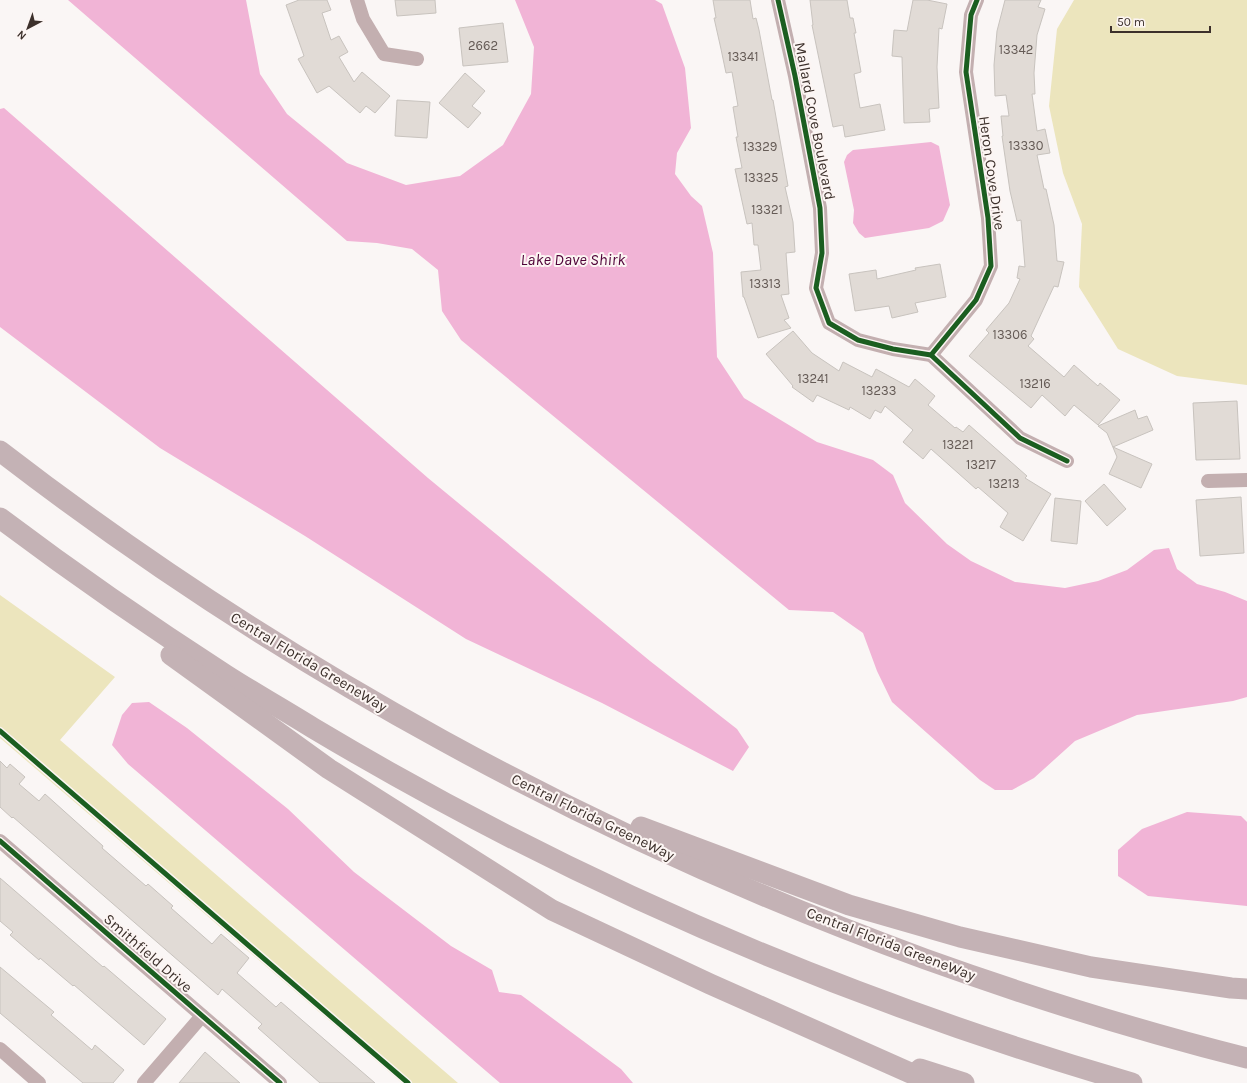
<svg xmlns="http://www.w3.org/2000/svg" width="1247" height="1083" viewBox="0 0 1247 1083" font-family="Karla,sans-serif">
  <rect width="100%" height="100%" fill="#faf6f5"/>
  <!-- green -->
  <g fill="#ece5bd">
    <polygon points="1074,0 1247,0 1247,385 1177,376 1118,349 1079,287 1082,224 1063,173 1049,106 1057,29"/>
    <polygon points="0,595 115,677 60,740 458,1083 402,1083 0,738"/>
  </g>
  <!-- water -->
  <g fill="#f1b4d6">
    <polygon points="68,0 246,0 260,74 287,114 347,163 406,185 460,176 503,145 531,94 534,47 515,0 655,0 662,4 685,68 691,128 677,153 675,174 691,196 702,206 713,253 717,357 744,398 817,442 873,460 893,475 905,503 947,544 971,561 1015,582 1065,588 1098,581 1127,570 1154,550 1169,548 1177,569 1197,584 1225,592 1247,601 1247,697 1233,701 1137,715 1075,741 1034,778 1012,790 995,790 980,780 892,702 877,671 863,633 833,612 789,610 461,340 442,311 438,270 412,249 377,243 347,241"/>
    <polygon points="4,108 428,478 650,661 737,729 749,747 733,771 602,703 466,639 305,536 160,448 0,327 0,109"/>
    <polygon points="931,142 939,146 950,205 943,221 929,228 865,238 859,233 853,223 854,210 844,162 847,155 853,150"/>
    <polygon points="149,702 187,728 288,809 354,872 451,946 492,970 499,992 521,995 621,1069 633,1083 500,1083 128,764 112,745 122,715 132,703"/>
    <polygon points="1187,812 1241,816 1247,822 1247,906 1148,896 1118,876 1118,850 1142,829"/>
  </g>
  <!-- building -->
  <g fill="#e1dbd6" stroke="#c8c3be">
    <polygon points="299,0 327,0 331,10 322,13 331,40 339,36 348,52 339,57 354,82 362,72 390,96 375,113 366,106 360,113 329,86 317,93 298,59 304,56 286,5"/>
    <polygon points="395,0 435,0 436,13 397,16"/>
    <polygon points="713,0 750,0 753,19 756,18 759,30 772,100 773,100 788,186 785,187 793,222 795,252 786,253 789,294 781,295 789,318 784,320 791,328 758,338 744,297 743,297 741,272 761,270 758,245 754,245 752,223 747,224 735,169 742,168 736,137 738,137 733,107 738,106 732,72 726,73 721,49 714,18 716,18"/>
    <polygon points="810,0 847,0 850,18 853,18 856,33 854,33 861,72 854,74 860,108 880,104 885,130 845,137 843,125 833,127 812,25 813,25"/>
    <polygon points="913,0 927,0 947,4 942,29 939,28 937,67 939,108 929,109 930,122 904,123 902,57 892,56 894,30 907,31"/>
    <polygon points="1005,0 1041,0 1038,7 1045,9 1037,35 1034,73 1035,94 1032,94 1037,131 1045,129 1050,153 1037,155 1044,189 1046,189 1054,225 1057,261 1064,262 1058,287 1054,286 1031,336 1034,339 1028,346 1064,377 1074,365 1098,386 1100,383 1120,400 1098,425 1074,405 1065,416 1042,395 1031,408 969,356 989,333 986,330 1009,303 1020,279 1017,278 1019,266 1025,267 1021,220 1017,221 1010,191 1002,136 1003,136 1001,116 1009,116 1006,95 995,96 994,65 997,31"/>
    <polygon points="503,23 508,62 463,66 459,28"/>
    <polygon points="465,73 485,91 472,106 481,113 468,128 439,103"/>
    <polygon points="397,100 430,102 427,138 395,136"/>
    <polygon points="940,264 946,297 915,303 918,312 892,318 889,306 855,311 849,274 876,270 877,279 916,270 915,268"/>
    <polygon points="793,331 812,353 839,371 843,362 872,377 876,369 909,387 915,379 935,396 928,405 955,428 956,427 963,432 969,425 1027,476 1025,478 1051,494 1023,541 1000,527 1008,513 978,487 976,489 931,449 923,459 903,442 913,430 885,406 881,413 875,410 870,419 850,407 849,410 817,395 813,402 792,387 793,386 766,354"/>
    <polygon points="1237,401 1240,459 1196,460 1193,403"/>
    <polygon points="1135,410 1138,419 1147,416 1153,430 1113,447 1152,464 1141,488 1109,474 1117,457 1107,433 1098,426"/>
    <polygon points="1104,484 1126,509 1107,526 1085,501"/>
    <polygon points="1241,497 1244,553 1200,556 1196,500"/>
    <polygon points="1055,498 1081,501 1077,544 1051,541"/>
    <polygon points="0,761 7,768 10,764 25,777 19,784 39,801 45,794 103,846 102,848 146,886 148,884 173,906 171,908 212,944 221,934 249,958 237,973 276,1007 281,1002 375,1083 320,1083 258,1028 262,1024 222,989 218,995 13,817 12,818 0,807"/>
    <polygon points="0,878 103,967 104,966 166,1019 144,1045 74,985 73,986 40,958 39,960 10,935 13,932 0,921"/>
    <polygon points="0,967 54,1012 51,1015 92,1050 95,1045 124,1070 113,1083 83,1083 0,1013"/>
    <polygon points="205,1052 240,1083 179,1083"/>
  </g>
  <g fill="none" stroke-linecap="round" stroke-linejoin="round">
    <!-- minor -->
    <g stroke="#c3afb0" stroke-width="14">
      <polyline points="357,0 363,19 384,54 417,59"/>
      <polyline points="778,0 795,76 820,208 822,253 816,288 829,323 858,340 893,349 931,355 1020,438 1067,461"/>
      <polyline points="931,355 976,300 991,266 988,218 966,72 971,15 977,0"/>
      <polyline points="1208,481 1247,480"/>
      <polyline points="0,841 280,1083"/>
      <polyline points="0,1049 39,1083"/>
      <polyline points="144,1083 202,1016"/>
    </g>
    <!-- highway -->
    <g stroke="#c4b2b5" stroke-width="21">
      <path d="M0 451C280 667 593 838 925 959 1031 997 1138 1031 1247 1058"/>
      <path d="M0 518C73 573 148 625 226 675 254 693 284 710 313 728 569 881 846 1000 1132 1083"/>
      <polyline points="171,655 329,769 552,910 710,984 933,1083"/>
      <polyline points="641,827 849,905 960,937 1091,967 1231,988 1247,989"/>
      <polyline points="920,1069 964,1083"/>
    </g>
    <!-- cycleway casing -->
    <g stroke="#fcf5f3" stroke-width="8">
      <g id="cycleway">
        <polyline points="778,0 795,76 820,208 822,253 816,288 829,323 858,340 893,349 931,355 1020,438 1067,461"/>
        <polyline points="931,355 976,300 991,266 988,218 966,72 971,15 977,0"/>
        <polyline points="0,731 408,1083"/>
        <polyline points="0,841 280,1083"/>
      </g>
    </g>
    <!-- cycleway -->
    <use href="#cycleway" stroke="#1b5e20" stroke-width="5"/>
  </g>
  <g text-anchor="middle" stroke-width="4" stroke-linejoin="round" paint-order="stroke">
    <!-- number labels -->
    <g font-size="13" fill="#655b56">
      <text x="483" y="50">2662</text>
      <text x="1016" y="54">13342</text>
      <text x="743" y="61">13341</text>
      <text x="1026" y="150">13330</text>
      <text x="760" y="151">13329</text>
      <text x="761" y="182">13325</text>
      <text x="767" y="214">13321</text>
      <text x="765" y="288">13313</text>
      <text x="1010" y="339">13306</text>
      <text x="813" y="383">13241</text>
      <text x="1035" y="388">13216</text>
      <text x="879" y="395">13233</text>
      <text x="958" y="449">13221</text>
      <text x="981" y="469">13217</text>
      <text x="1004" y="488">13213</text>
    </g>
    <!-- street labels -->
    <g font-size="15" fill="#3c302b" stroke="#fcf5f3">
      <text transform="translate(815 121) rotate(79)" y="5">Mallard Cove Boulevard</text>
      <text transform="translate(992 173) rotate(82)" y="5">Heron Cove Drive</text>
      <text transform="translate(309 662) rotate(31)" y="5">Central Florida GreeneWay</text>
      <text transform="translate(593 817) rotate(26)" y="5">Central Florida GreeneWay</text>
      <text transform="translate(891 944) rotate(21)" y="5">Central Florida GreeneWay</text>
      <text transform="translate(148 953) rotate(41)" y="5">Smithfield Drive</text>
    </g>
    <!-- water labels -->
    <g font-size="16" font-style="italic" fill="#4f0238" stroke="#fcf5f3">
      <text x="573" y="265">Lake Dave Shirk</text>
    </g>
  </g>
  <!-- north arrow -->
  <g transform="translate(28 28) rotate(221)" stroke="#fcf5f3" stroke-width="3" paint-order="stroke">
  <path d="M0-3L7 15L0 10L-7 15Z" fill="#3c302b"/>
  <text y="-6" font-size="11" font-weight="bold" text-anchor="middle" fill="#3c302b">N</text>
  </g>
  <!-- scale -->
  <path d="M1111 26v6h99v-6" fill="none" stroke="#3c302b" stroke-width="2"/>
  <text x="1117" y="26" font-size="12" fill="#3c302b" stroke="#fcf5f3" stroke-width="3" paint-order="stroke">50 m</text>
</svg>
